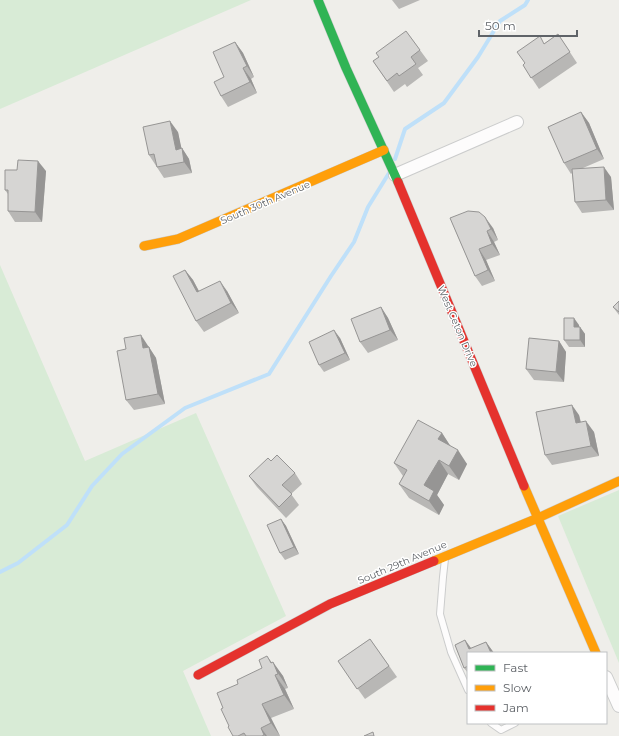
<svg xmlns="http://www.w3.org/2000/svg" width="619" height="736" viewBox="0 0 619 736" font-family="Montserrat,sans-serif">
  <rect width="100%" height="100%" fill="#efeeea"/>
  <!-- grass -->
  <g fill="#d8ebd6">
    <polygon points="0,0 251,0 0,109"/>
    <polygon points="0,265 85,461 196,413 286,616 183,671 211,736 0,736"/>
    <polygon points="619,490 619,663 558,516"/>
  </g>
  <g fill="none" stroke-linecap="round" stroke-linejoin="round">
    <!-- stream -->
    <g stroke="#bfe0f9" stroke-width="4">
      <polyline points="395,159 405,129 444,103 478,57 500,21 525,5 528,0"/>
      <polyline points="0,572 18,563 67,525 92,486 122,454 185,408 269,374 331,276 354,242 368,207 389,173"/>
    </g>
    <!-- lane casing -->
    <g stroke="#cbcccc" stroke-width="8">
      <g id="lane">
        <polyline points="445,559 443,577 440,614 451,652 468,690"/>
        <polyline points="491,723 501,730 515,723"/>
      </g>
    </g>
    <!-- street casing -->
    <g stroke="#cbcccc" stroke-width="14">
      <g id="street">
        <polyline points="395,175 517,122"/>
        <polyline points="606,677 619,706"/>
      </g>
    </g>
    <!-- fast casing -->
    <g stroke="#cacacb" stroke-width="10">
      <polyline id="fast" points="318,0 346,68 398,182"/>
    </g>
    <!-- slow casing -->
    <g stroke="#cacacb" stroke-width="10">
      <g id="slow">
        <polyline points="144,246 178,239 384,150"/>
        <polyline points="524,486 596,653"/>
        <polyline points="434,561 538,518 619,481"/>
      </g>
    </g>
    <!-- jam casing -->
    <g stroke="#cacacb" stroke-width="10">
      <g id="jam">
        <polyline points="398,182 524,486"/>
        <polyline points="198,675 330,604 434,561"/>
      </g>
    </g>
    <!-- lane -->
    <use href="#lane" stroke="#fdfcfc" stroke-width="6"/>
    <!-- street -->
    <use href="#street" stroke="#fdfcfc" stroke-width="12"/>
    <!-- fast -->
    <use href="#fast" stroke="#30b455" stroke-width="9"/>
    <!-- slow -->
    <use href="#slow" stroke="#ff9f0a" stroke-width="9"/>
    <!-- jam -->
    <use href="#jam" stroke="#e5322d" stroke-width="9"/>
  </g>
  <!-- wall -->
  <g fill="#b8b7b5">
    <polygon points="392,0 420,0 399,9"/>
    <polygon points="406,31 428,61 418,68 423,75 407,87 405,84 394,92 373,61 379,57"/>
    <polygon points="558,34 577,63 539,89 523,65 545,43"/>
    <polygon points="235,42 243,53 254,77 251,79 257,93 228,107 221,96 224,77"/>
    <polygon points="581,112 589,123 604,159 583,168 611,177 614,210 582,213 575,202 572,173 571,174 564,163"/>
    <polygon points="178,132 181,149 182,148 189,159 192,173 164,178 149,155"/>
    <polygon points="17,170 46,171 42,222 15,222 8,211 8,194 5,190"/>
    <polygon points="450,218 493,228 498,240 494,242 500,255 486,260 495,281 482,286 475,276"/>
    <polygon points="185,270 193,280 199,291 227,291 239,313 204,332 196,321"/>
    <polygon points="619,301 619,315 613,307"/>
    <polygon points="381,307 388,318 398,340 368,353 360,342"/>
    <polygon points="579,325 579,327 580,327 585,334 585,347 569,347 564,340"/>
    <polygon points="340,338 350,360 324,372 319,365"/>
    <polygon points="559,341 566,352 564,382 534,380 526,369"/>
    <polygon points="148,346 149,347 156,358 165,404 134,410 126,400"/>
    <polygon points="579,415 581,422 594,432 599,456 552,465 545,455"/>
    <polygon points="442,433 451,447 467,464 459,480 448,474 437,495 444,505 439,515 409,498 399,484 403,476 394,463"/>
    <polygon points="271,461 295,473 302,484 291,494 299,505 286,518 257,487 249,476"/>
    <polygon points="281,519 286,526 299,554 285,560 280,553"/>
    <polygon points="370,639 397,677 365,699 338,661"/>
    <polygon points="465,640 471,648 486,642 494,653 468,653 468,673 464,668 455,645"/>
    <polygon points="272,662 283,676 288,688 285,689 294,709 271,718 280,736 233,736 223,708 262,668"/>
  </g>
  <!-- shaded-wall -->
  <g fill="#969594">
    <polygon points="235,42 243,53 254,77 247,66"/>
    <polygon points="243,68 251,79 257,93 250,82"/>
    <polygon points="581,112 589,123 604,159 597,149"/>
    <polygon points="170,121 178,132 184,160 176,150"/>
    <polygon points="182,148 189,159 192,173 184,162"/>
    <polygon points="38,161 46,171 42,222 35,212"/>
    <polygon points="604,167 611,177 614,210 606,200"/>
    <polygon points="485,217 493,228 498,240 491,229"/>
    <polygon points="487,231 494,242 500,255 492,244"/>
    <polygon points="479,249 486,260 495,281 488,270"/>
    <polygon points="185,270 193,280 205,303 197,292"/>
    <polygon points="220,281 227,291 239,313 231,303"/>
    <polygon points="381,307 388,318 398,340 390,330"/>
    <polygon points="574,318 579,325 580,335 574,327"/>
    <polygon points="580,327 585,334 585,347 580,340"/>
    <polygon points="334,330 340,338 350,360 345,353"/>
    <polygon points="141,335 156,358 165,404 158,394 143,348"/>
    <polygon points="559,341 566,352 564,382 556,372"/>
    <polygon points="572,405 579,415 583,434 576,423"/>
    <polygon points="586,421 594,432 599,456 591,446"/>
    <polygon points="442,433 451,447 438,439"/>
    <polygon points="458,450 467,464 459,480 449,466"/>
    <polygon points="439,460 448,474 437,495 444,505 439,515 429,501 424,485"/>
    <polygon points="281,519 286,526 299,554 294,547"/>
    <polygon points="465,640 473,651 469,649"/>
    <polygon points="486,642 494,653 491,653"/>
    <polygon points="267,656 275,667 273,662 283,676 288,688 271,663"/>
    <polygon points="275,675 285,689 294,709 284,695"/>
    <polygon points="262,704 271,718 280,736 271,723"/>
    <polygon points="261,728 267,736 265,736 264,735"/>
  </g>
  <!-- building -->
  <g fill="#d6d5d3" stroke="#969594">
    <polygon points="406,31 420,50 411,57 416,64 399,76 397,73 387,81 373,61 379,57 376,53"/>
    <polygon points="558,34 570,52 531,78 523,65 525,63 517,52 540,36 544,44"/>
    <polygon points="235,42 247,66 243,68 250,82 221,96 214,82 224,77 213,52"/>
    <polygon points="581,112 597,149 564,163 548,127"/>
    <polygon points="170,121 176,150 182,148 184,162 157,167 154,154 149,155 143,127"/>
    <polygon points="18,160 38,161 35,212 8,211 8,190 5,190 5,170 17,170"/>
    <polygon points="604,167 606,200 575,202 572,169"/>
    <polygon points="468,211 479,212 485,217 491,229 487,231 492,244 479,249 488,270 475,276 450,218"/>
    <polygon points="185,270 197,292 220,281 231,303 196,321 173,276"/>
    <polygon points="619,301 619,312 613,307"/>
    <polygon points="381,307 390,330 360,342 351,319"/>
    <polygon points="564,318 574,318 574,327 580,327 580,340 564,340"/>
    <polygon points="334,330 345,353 319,365 309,342"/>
    <polygon points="141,335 143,348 149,347 158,394 126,400 117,351 126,349 124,338"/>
    <polygon points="529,338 559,341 556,372 526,369"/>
    <polygon points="572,405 576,423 586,421 591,446 545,455 536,412"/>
    <polygon points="418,420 442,433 438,439 458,450 449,466 439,460 424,485 434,491 429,501 399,484 407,470 394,463"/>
    <polygon points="277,455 295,473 282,485 292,494 279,507 249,476 268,458 271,461"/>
    <polygon points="281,519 294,547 280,553 267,525"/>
    <polygon points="370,639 389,666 357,689 338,661"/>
    <polygon points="465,640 469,649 486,642 491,653 468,653 468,666 464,668 455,645"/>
    <polygon points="267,656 271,663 273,662 278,674 275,675 284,695 262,704 271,723 261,728 264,735 262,736 246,736 244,733 238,736 233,736 228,727 229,726 221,709 223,708 217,693 238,684 237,680 262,668 259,660"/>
    <polygon points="373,732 374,736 364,736"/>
  </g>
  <g text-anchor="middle" stroke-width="3" stroke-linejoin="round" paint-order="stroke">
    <!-- street labels -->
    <g font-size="10" fill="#5f6368" stroke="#fff">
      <text transform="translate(265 202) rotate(-23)" y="4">South 30th Avenue</text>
      <text transform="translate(458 326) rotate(67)" y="4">West Ceton Drive</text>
      <text transform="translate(402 562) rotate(-23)" y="4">South 29th Avenue</text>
    </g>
  </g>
  <!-- legend -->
  <rect x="467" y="652" width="140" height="72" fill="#ffffff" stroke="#bfc1c3"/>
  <rect x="475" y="665" width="20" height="6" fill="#30b455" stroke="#bfc1c3"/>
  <text x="503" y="672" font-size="12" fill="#5f6368">Fast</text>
  <rect x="475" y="685" width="20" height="6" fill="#ff9f0a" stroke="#bfc1c3"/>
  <text x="503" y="692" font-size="12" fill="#5f6368">Slow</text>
  <rect x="475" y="705" width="20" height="6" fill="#e5322d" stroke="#bfc1c3"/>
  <text x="503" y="712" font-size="12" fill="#5f6368">Jam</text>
  <!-- scale -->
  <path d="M479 30v6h98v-6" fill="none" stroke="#5f6368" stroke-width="2"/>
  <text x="485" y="30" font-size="12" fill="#5f6368" stroke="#ffffff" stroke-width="3" paint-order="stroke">50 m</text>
</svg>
